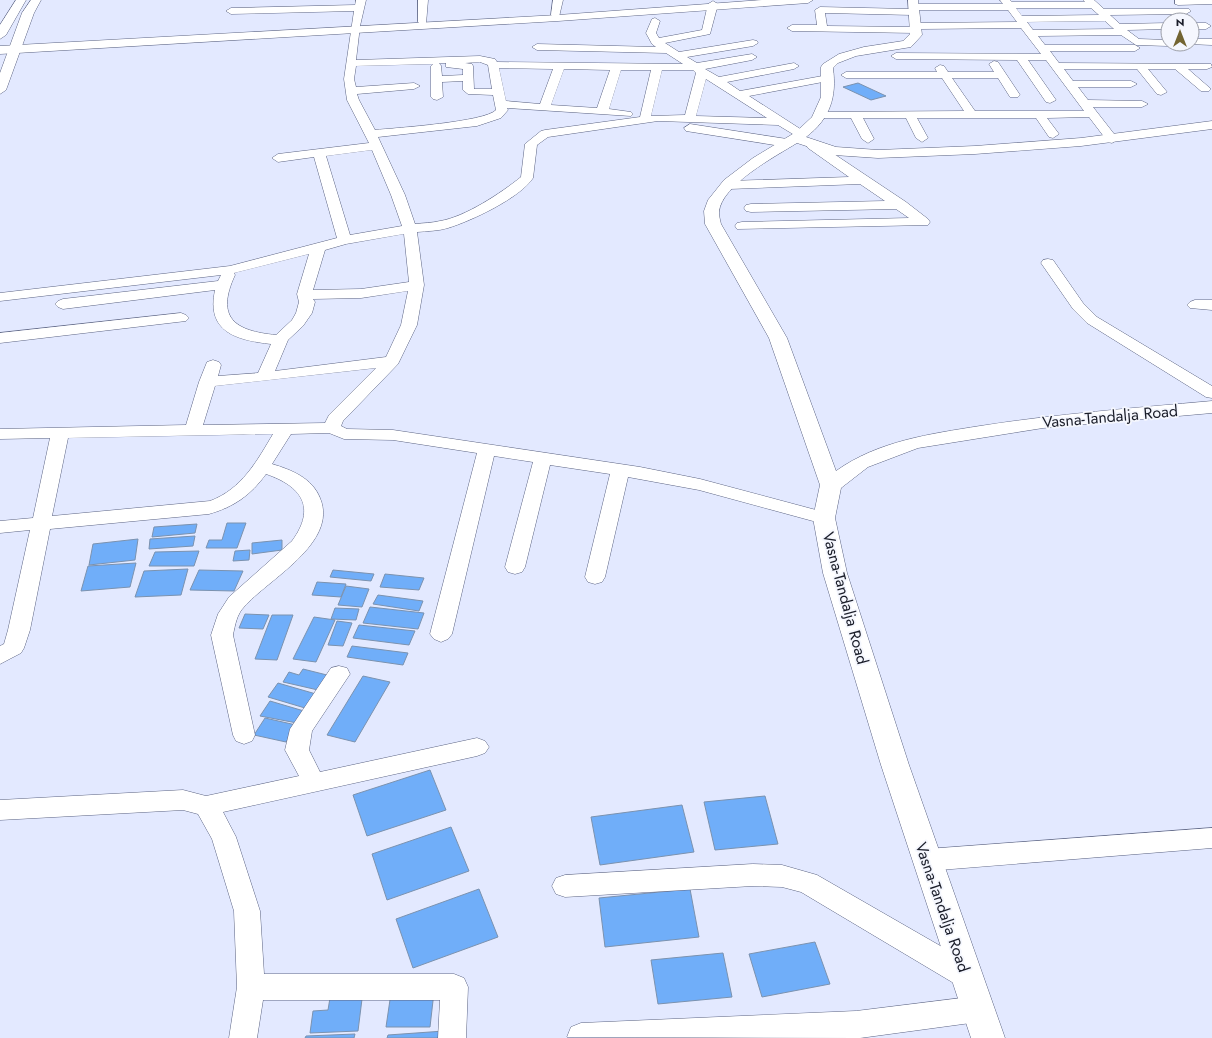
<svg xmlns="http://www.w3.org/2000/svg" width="1212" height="1038" viewBox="0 0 1212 1038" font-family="Jost,sans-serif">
  <rect width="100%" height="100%" fill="#e3e9ff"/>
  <!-- building -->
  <g fill="#70aef9" stroke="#7b92af">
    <polygon points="858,83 886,96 871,100 843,87"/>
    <polygon points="227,523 246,523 237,548 206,548 209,540 222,540"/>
    <polygon points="197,524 195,533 152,537 154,527"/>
    <polygon points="195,536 193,546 149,549 150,539"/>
    <polygon points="138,539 135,560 89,565 93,544"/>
    <polygon points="282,540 282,550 252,554 252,543"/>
    <polygon points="250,550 249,560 233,561 235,551"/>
    <polygon points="199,551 194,566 149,566 155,552"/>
    <polygon points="136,563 130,587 81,591 88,566"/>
    <polygon points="188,569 181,595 135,597 144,571"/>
    <polygon points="199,570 243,571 234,591 190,590"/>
    <polygon points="333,570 374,574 371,581 330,577"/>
    <polygon points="385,574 424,578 419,590 380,587"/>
    <polygon points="317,582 346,584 341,597 312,595"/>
    <polygon points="346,586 369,589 362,607 338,605"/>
    <polygon points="378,595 423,601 419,611 373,604"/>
    <polygon points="370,607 424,613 418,629 363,623"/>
    <polygon points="335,608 359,609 356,620 331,619"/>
    <polygon points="245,614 269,615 263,629 239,628"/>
    <polygon points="272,615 293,615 277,660 255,659"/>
    <polygon points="314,617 335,620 316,662 293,659"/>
    <polygon points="337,621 352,623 343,646 328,645"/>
    <polygon points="359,625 415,631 409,645 353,638"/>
    <polygon points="352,646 408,653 403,665 347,657"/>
    <polygon points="303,669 327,675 318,690 283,682 289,672 299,675"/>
    <polygon points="363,676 390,682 355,742 327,735"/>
    <polygon points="278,683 316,694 305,708 268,697"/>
    <polygon points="270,701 304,711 297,723 260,716"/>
    <polygon points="265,718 296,725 286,742 254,735"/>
    <polygon points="430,770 446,810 367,836 353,795"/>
    <polygon points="765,796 778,844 715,850 704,802"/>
    <polygon points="682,805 694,852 600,865 591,817"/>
    <polygon points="451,827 469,871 387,900 372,854"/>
    <polygon points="479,889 498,937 413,968 396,919"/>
    <polygon points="690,889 699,937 605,947 599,898"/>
    <polygon points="815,942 830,984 762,997 749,954"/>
    <polygon points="723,953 732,997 658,1004 651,960"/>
    <polygon points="363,991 358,1031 310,1033 313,1011 328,1010 331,992"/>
    <polygon points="434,992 430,1027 386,1027 391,993"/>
    <polygon points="444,1031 444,1038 387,1038 388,1035"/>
    <polygon points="355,1034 354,1038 305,1038 306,1036"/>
  </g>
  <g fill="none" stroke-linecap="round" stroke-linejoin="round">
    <!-- minor casing -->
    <g stroke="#5c6483" stroke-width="1">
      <g id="minor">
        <path d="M356 0H366L360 26 356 60 480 56 495 59 497 62 683 64 666 53 537 50 532 47 537 44 656 47 652 44 646 33 652 19 655 18 660 21 656 33 659 38 702 30 708 4 713 1 718 4 710 34 665 43 679 52 753 40 757 41 758 43 753 46 687 57 697 63 752 54 757 57 752 60 705 69 719 77 794 63 799 66 794 69 727 82 740 91 828 75 833 78 828 81 749 96 805 132 807 135 805 138 801 139 778 125 658 121 548 137 537 145 533 178C520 198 471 221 448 228 439 231 427 231 417 232L424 285 417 325 398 364 343 421 341 426 347 429 393 430 640 467 700 479 831 514 833 518 831 522 824 524 699 490 628 477 605 577 602 582 595 584 588 582 585 577 610 474 550 465 525 567 522 572 515 574 508 572 505 567 533 462 494 456 452 634 448 639 441 642 434 639 430 634 477 453 393 440 344 439 329 433 291 434 272 464C292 470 312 478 320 498 339 543 267 580 244 607 237 614 235 625 233 635L255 735 252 741 244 744 236 741 233 735 211 635 218 614 229 597 292 541C317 507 301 486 266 474 251 495 234 507 209 514L50 529 30 630 24 648 21 653 0 664V646L4 644 8 630 30 530 0 533V521L33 518 50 438 0 439V429L186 425 199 382 207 362 213 360 219 362 221 365 218 376 258 373 271 344C236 340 206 332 215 290L63 309 58 307 55 304 58 301 63 299 218 281 221 275 0 301V293L230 266 337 238 314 157 278 162 272 158 278 154 369 143 347 100 344 79 354 11 231 14 226 11 231 8 355 5ZM480 62 488 65 492 89H474L473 66 472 64 465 63ZM439 63H446V67L463 69V75L442 76 441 66ZM433 64 431 66V97L433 99 437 100 443 97 442 82 463 81V90L468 94 493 95 496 110C485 122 396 128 375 130L359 100 357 94 414 89 420 86 414 83 356 87 354 79 356 66ZM499 68 553 69 540 104 506 101ZM564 69 610 70 597 108 551 105ZM621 70H651L640 117 545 130 541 131 525 144 521 177C501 193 465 217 440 221 432 223 423 223 415 224L405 195 378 137 477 126 501 118 508 110 507 108 631 116 633 114 631 112 609 109ZM662 70H693L696 73 685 115 651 116ZM706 79 767 118 696 116ZM372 150 391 195 402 226 350 235 326 156ZM404 234 409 282 361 289 313 290 325 250 346 244ZM309 254 297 294 299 302 296 313 292 320 276 335C235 331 215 318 235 275L234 273ZM408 291 401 325 386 357 275 371 288 340 303 326 312 313 315 302 313 299 361 298ZM376 368 329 415 325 423 203 425 215 386ZM273 434C257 461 242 489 210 501L52 516 68 438Z"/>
        <polygon points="418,0 428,0 426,24 420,24 418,22"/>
        <polygon points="553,0 563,0 559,17 553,17 551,15"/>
        <path d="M1000 0H1010L1012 2H1085L1083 0H1094L1104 9H1189L1191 11 1186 14 1110 15 1120 24 1168 23V29L1127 30 1139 39 1168 40V44H1172L1168 46 1136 45 1121 35 1038 36 1045 45H1135L1140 48 1135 51H1050L1059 63 1211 64 1212 67 1207 69H1188L1211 89 1209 91H1201L1175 69H1148L1167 92 1161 95 1157 94 1137 69H1064L1073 81H1131L1137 84 1131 87H1078L1088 100 1142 101 1148 104 1142 107H1093L1118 139 1112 143 1108 142 1089 117 1047 118 1059 134 1053 138 1049 137 1036 118H917L928 138 922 142 916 138 906 118H863L874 139 868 143 862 139 851 118H821L815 115 821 112 964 111 942 78H846L841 75 846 72H937L935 68 940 65 944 66 948 72H994L989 64 994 61 998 62 1020 95 1018 97H1010L998 78H952L975 111H1084L1046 60H1028L1056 100 1050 103 1046 102 1017 60 896 59 891 56 896 53 1041 54 1021 28 920 29V32L916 33 792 31 787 28 792 25H817L815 10 820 7 910 9V5L913 4H1003ZM1016 8H1091L1099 15 1022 16ZM916 10H1008L1017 22 915 23 911 24V27L827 26 825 13 913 15 918 12ZM1105 21 1114 29 1033 30 1027 22Z"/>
        <polygon points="1175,0 1212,0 1212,4 1178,5 1175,4"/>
        <polygon points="1192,23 1206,23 1211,26 1206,29 1192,29"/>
        <polygon points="1192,39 1212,39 1212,45 1188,44 1192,44"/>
        <polygon points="690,124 787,139 793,143 787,147 686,131 684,128"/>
        <polygon points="812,141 816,142 906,202 928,219 930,222 928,225 737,229 735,226 737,223 742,222 909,218 896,209 751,212 746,211 744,208 746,205 751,204 885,201 860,184 729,189 723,185 729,181 849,177 808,148 806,145 808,142"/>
        <polygon points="1048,259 1053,260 1083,303 1097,317 1212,386 1212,398 1206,397 1087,323 1073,309 1041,263 1043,260"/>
        <polygon points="1195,300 1212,300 1212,310 1190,308 1187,305 1190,302"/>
        <polygon points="181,313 186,315 189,318 186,321 0,343 0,333"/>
        <polygon points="339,666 347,668 350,674 312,731 309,750 320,772 477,738 485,741 489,747 485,753 477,756 223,812 236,837 260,911 264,974 454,974 464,978 468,987 466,1038 438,1038 440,1000 263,1000 257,1038 229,1038 237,987 234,911 212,839 198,814 183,810 0,820 0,800 183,790 206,796 299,776 285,750 290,729 331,668"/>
        <polygon points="1212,828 1212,848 927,871 918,868 914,860 918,852 927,849"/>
        <polygon points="753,864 782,865 817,875 977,967 981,976 977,985 967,989 957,985 801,892 782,887 753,886 565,897 556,894 552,886 556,878 565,875"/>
        <polygon points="978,996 988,1000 992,1009 988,1018 978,1022 860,1038 567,1037 571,1027 581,1023 856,1011"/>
      </g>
    </g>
    <!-- tertiary casing -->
    <g stroke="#5c6483" stroke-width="1">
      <g id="tertiary">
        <polygon points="16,0 26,0 6,35 0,39 0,25"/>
        <polygon points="31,0 41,0 34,13 6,90 0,94 0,73 22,13"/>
        <path d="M908 0H918L922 35 911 47 856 56 838 63 833 68C837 97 830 119 806 137L836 147 878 150 975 146 1081 138 1212 121V129L1081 146 975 154 878 158 834 155 797 143C776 156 721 185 719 212 719 216 720 220 721 224L787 338 836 471C878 441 930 434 980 426 1057 414 1134 408 1212 401V413L1043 428 918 448 868 467 841 488 835 518 847 573 909 765 1005 1038H971L881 765 823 573 813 518 820 485 769 338 705 224 704 211 708 200 724 180 753 158 796 132 812 117 821 97V67L823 64 839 54 864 47 903 41 910 34Z"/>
      </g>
    </g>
    <!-- secondary casing -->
    <g stroke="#5c6483" stroke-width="1">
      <polygon id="secondary" points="762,0 813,0 808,3 558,21 0,54 0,46 558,15"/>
    </g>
    <!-- minor -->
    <use href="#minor" fill="#fff" fill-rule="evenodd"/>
    <!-- tertiary -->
    <use href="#tertiary" fill="#fff" fill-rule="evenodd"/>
    <!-- secondary -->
    <use href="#secondary" fill="#fff" fill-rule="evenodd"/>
  </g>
  <g text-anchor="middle" stroke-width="3.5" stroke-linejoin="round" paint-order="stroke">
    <!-- street labels -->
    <g font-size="16" fill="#1a1d29" stroke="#f5f7fe">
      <text transform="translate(1110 416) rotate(-5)" y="6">Vasna-Tandalja Road</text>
      <text transform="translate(846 598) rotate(75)" y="6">Vasna-Tandalja Road</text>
      <text transform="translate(943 907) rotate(71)" y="6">Vasna-Tandalja Road</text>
    </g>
  </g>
  <!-- north arrow -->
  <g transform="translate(1180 32)"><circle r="19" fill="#f5f7fe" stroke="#9da0a9"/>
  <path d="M0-3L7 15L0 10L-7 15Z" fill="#736532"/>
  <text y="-6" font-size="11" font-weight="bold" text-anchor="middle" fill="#1a1d29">N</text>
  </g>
</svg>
